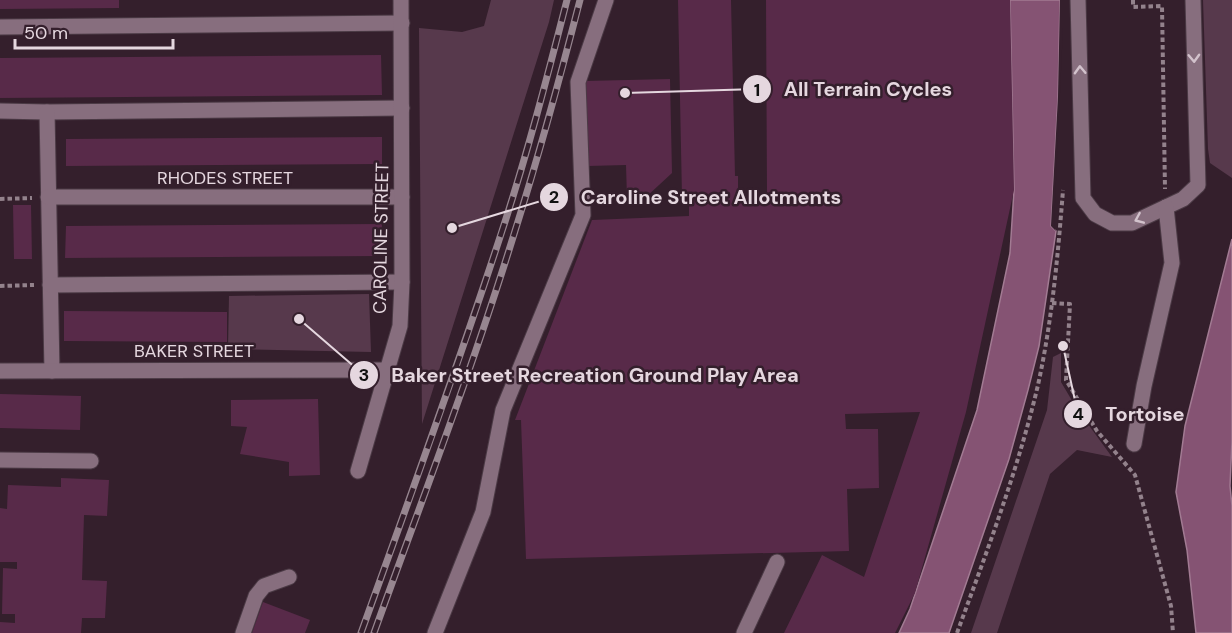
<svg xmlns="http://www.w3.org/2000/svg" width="1232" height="633" viewBox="0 0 1232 633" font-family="'DM Sans',sans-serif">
  <rect width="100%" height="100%" fill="#341f2c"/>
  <!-- green -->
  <g fill="#57394c">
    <polygon points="491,0 554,0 549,22 422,424 419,28 462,32 484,26"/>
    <polygon points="1203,0 1232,0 1232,178 1210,163 1208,149"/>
    <polygon points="369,294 371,352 228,349 229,296"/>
    <polygon points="1061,353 1061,382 1077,409 1112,457 1077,450 1050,474 997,633 971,633 1047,410 1053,357"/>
  </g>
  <!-- water -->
  <g fill="#855373" stroke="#a27b93" stroke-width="1.5">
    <polygon points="1010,0 1060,0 1058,97 1051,226 1056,231 1039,346 1028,390 1009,459 949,633 899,633 910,609 977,410 1010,253 1014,190"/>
    <polygon points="1232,239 1232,441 1230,486 1232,506 1232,633 1196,633 1187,550 1176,492 1185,426"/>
  </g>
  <!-- pier -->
  <polygon fill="#341f2c" points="1060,0 1063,0 1063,28 1054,225 1056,231 1051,226 1058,97"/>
  <!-- building -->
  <g fill="#582a49">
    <polygon points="0,0 119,0 119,8 0,9"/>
    <polygon points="678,0 731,0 735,176 738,176 738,196 767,195 766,0 1010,0 1014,190 966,412 915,593 895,633 784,633 822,555 864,577 920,412 845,414 846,429 878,429 879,488 847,489 849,551 526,559 521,420 515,420 592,220 689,216 689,197 682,197"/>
    <polygon points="381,55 382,95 0,98 0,58"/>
    <polygon points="670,79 672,173 646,197 627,198 626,165 588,166 585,81"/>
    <polygon points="382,137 382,164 66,166 66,139"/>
    <polygon points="13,205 31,205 32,259 14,259"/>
    <polygon points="382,224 381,256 65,258 66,226"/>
    <polygon points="64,311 227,312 227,342 64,341"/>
    <polygon points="0,394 81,396 80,430 0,428"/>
    <polygon points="318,399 320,475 289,476 289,462 240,454 247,427 231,426 231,400"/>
    <polygon points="61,478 109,480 107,516 84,515 82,580 107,581 105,618 82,618 81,633 0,633 0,622 15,623 15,614 2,614 3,568 17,569 17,562 0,562 0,508 7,509 8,485 61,487"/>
    <polygon points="263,602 310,620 305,633 252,633"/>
  </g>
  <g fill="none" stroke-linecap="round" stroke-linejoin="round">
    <!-- minor casing -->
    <g stroke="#4b3a45" stroke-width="17">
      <g id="minor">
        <polyline points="1078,0 1083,198 1095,214 1112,223 1132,223 1183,199 1198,185 1193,0"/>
        <polyline points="0,27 402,23"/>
        <polyline points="0,111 47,112 402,108"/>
        <polyline points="47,112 52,371"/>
        <polyline points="48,197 402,197"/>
        <polyline points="50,285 402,282"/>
        <polyline points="0,371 389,370"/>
        <polyline points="1134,444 1144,386 1172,263 1166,207"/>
        <polyline points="0,460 91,461"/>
        <polyline points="358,471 400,326 402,282 401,0"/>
        <polyline points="243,633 256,596 264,586 289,577"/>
        <polyline points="435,633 483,512 503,410 583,215 578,82 606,0"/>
        <polyline points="744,633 777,562"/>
      </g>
    </g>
    <!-- path -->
    <g stroke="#93828c" stroke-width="4" stroke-dasharray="4.5 3" stroke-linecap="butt">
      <polyline points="1133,0 1133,7 1162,6 1165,189"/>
      <polyline points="0,199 32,198"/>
      <polyline points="0,286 34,285"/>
      <polyline points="1052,303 1070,304 1066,380 1097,431 1135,475 1171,606 1173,633"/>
      <path d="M957 633C987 551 1018 470 1038 385 1052 321 1058 255 1063 190"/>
    </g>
    <!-- minor -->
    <use href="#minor" stroke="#876e7e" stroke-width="15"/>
    <!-- rail casing -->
    <g stroke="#978690" stroke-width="7">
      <g id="rail">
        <path d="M361 633C409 500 458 366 502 231 527 155 547 78 567 0"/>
        <path d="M374 633C422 500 473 367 515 231 539 155 560 78 580 0"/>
      </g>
    </g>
    <!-- rail -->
    <use href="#rail" stroke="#341f2c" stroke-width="4.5" stroke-dasharray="14" stroke-linecap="butt"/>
  </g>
  <!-- one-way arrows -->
  <defs><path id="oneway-chevron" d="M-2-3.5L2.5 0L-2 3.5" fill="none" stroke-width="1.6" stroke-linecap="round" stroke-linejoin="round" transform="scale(1.5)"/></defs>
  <g stroke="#d2c2cc">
    <use href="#oneway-chevron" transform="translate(1194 58) rotate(88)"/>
    <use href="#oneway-chevron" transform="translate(1080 70) rotate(-92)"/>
    <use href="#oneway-chevron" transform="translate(1139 219) rotate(157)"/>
  </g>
  <g text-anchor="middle" stroke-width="5" stroke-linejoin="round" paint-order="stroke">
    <!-- street labels -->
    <g font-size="18" fill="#e5d7df" stroke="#341f2c">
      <text x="225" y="184">RHODES STREET</text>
      <text transform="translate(381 238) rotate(-89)" y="6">CAROLINE STREET</text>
      <text x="194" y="357">BAKER STREET</text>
    </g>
  </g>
  <!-- callouts -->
  <path fill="none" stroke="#e5d7df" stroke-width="2" d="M625 93L757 89M452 228L554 197M299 319L364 375M1063 346L1078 414"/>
  <g fill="#e5d7df" stroke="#341f2c" stroke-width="2">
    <circle cx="625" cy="93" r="6"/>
    <circle cx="452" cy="228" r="6"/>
    <circle cx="299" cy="319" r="6"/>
    <circle cx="1063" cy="346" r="6"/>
    <circle cx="757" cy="89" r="15"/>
    <circle cx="554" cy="197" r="15"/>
    <circle cx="364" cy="375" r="15"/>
    <circle cx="1078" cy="414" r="15"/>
  </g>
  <g font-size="18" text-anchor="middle" font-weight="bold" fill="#111">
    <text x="757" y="96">1</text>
    <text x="554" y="203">2</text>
    <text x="364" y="381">3</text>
    <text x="1078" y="420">4</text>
  </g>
  <g font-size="20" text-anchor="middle" font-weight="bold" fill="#e5d7df" stroke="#341f2c" stroke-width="5" stroke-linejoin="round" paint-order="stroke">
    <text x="868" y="96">All Terrain Cycles</text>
    <text x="711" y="204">Caroline Street Allotments</text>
    <text x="595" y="382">Baker Street Recreation Ground Play Area</text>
    <text x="1145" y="421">Tortoise</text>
  </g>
  <!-- scale -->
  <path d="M15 39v9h158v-9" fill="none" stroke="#e5d7df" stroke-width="3"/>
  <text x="24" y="39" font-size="18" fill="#e5d7df" stroke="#341f2c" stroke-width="4.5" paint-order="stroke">50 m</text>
</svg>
